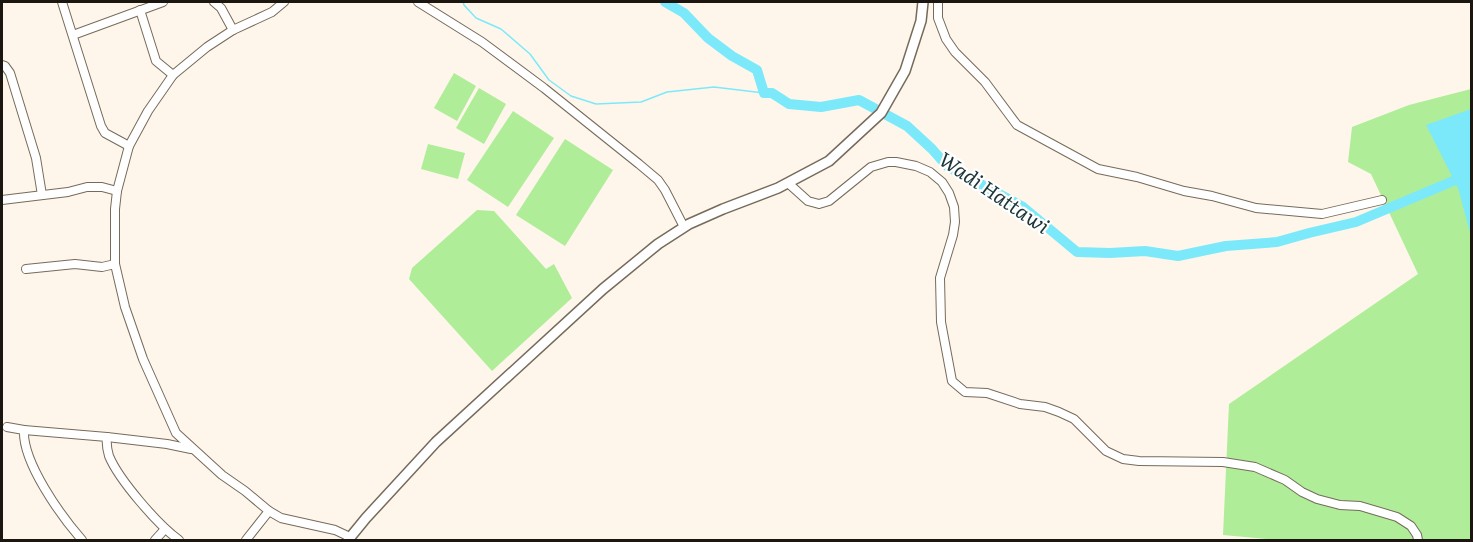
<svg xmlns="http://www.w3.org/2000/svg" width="1473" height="542" viewBox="0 0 1473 542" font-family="Literata,serif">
  <rect width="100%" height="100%" fill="#fef6eb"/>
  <!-- green -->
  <g fill="#afed99">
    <polygon points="454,73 476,86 457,121 434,108"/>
    <polygon points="479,88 506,104 484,144 456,128"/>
    <polygon points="1471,89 1471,540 1279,540 1223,535 1229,404 1418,274 1371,174 1348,162 1352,127 1409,105"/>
    <polygon points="513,111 554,138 508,207 467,180"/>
    <polygon points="565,139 613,170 565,246 516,215"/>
    <polygon points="428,144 465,153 458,179 421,169"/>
    <polygon points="477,210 494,211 546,269 554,264 572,298 492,371 409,279 412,268"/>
  </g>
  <!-- water -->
  <polygon fill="#7ce9fa" points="1471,109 1472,109 1471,236 1458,188 1426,125"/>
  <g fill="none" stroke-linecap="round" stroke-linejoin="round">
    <!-- stream -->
    <polyline stroke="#7ce9fa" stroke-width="1.5" points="463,2 464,5 476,18 501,29 530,54 549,80 571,96 596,104 641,102 667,92 714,87 764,93"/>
    <!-- river -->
    <polyline stroke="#7ce9fa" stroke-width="10" points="665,2 684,13 708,38 732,56 757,70 764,93 772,93 789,104 821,107 859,100 907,126 932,149 947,166 1023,207 1077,252 1110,253 1145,251 1178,256 1226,246 1277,242 1309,233 1356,222 1472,173"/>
    <!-- minor casing -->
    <g stroke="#766b5b" stroke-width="10">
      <g id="minor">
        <polyline points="62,2 101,126 105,133 129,146"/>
        <polyline points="214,2 221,8 233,30"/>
        <polyline points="284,2 272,12 233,30 207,47 173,75 148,111 129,146 117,191 115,209 115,264 125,307 143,359 176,433 222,475 245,491 269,511 281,518 335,530 350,537"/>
        <polyline points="418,2 482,42 544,88 639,164 658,180 665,190 684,227"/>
        <polyline points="938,2 938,18 946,39 955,52 985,82 1017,125 1098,169 1137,177 1184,191 1212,196 1256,208 1322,214 1382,200"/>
        <polyline points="140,10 156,61 173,75"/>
        <polyline points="73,35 163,2"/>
        <polyline points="2,65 5,66 10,73 36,158 42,195"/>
        <polyline points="788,183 808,201 819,204 829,201 871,167 888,162 896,162 916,166 930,172 942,182 949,193 954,207 955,222 953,235 940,278 941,322 952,381 965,392 987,393 1020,404 1045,407 1059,412 1074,419 1106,451 1123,459 1139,461 1223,462 1255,467 1285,480 1302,492 1317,499 1340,505 1360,506 1397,517 1411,526 1417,535 1418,540"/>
        <polyline points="2,200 68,192 87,187 102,187 117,191"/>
        <polyline points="26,269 75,264 102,267 115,264"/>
        <path d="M7 427 24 430C22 462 61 516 82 540"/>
        <path d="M24 430 107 437C106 444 107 449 109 456 119 480 158 525 179 540"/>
        <polyline points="107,437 167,444 191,449"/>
        <polyline points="155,540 165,529"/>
        <polyline points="246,540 269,511"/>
      </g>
    </g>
    <!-- tertiary casing -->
    <g stroke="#766b5b" stroke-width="12">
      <polyline id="tertiary" points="348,540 366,518 436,442 603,289 658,244 689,224 723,209 778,188 829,161 881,113 905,71 921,21 923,2"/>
    </g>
    <!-- minor -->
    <use href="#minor" stroke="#fff" stroke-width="8"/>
    <!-- tertiary -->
    <use href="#tertiary" stroke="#fff" stroke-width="9"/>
  </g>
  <g text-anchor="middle" stroke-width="4.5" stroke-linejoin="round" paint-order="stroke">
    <!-- water labels -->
    <g font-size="20" font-style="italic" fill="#1c3538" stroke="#fff">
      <text transform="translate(994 193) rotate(34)" y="7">Wadi Hattawi</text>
    </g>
  </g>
  <!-- border -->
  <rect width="1473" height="542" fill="none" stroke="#1b1610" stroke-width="6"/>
</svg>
